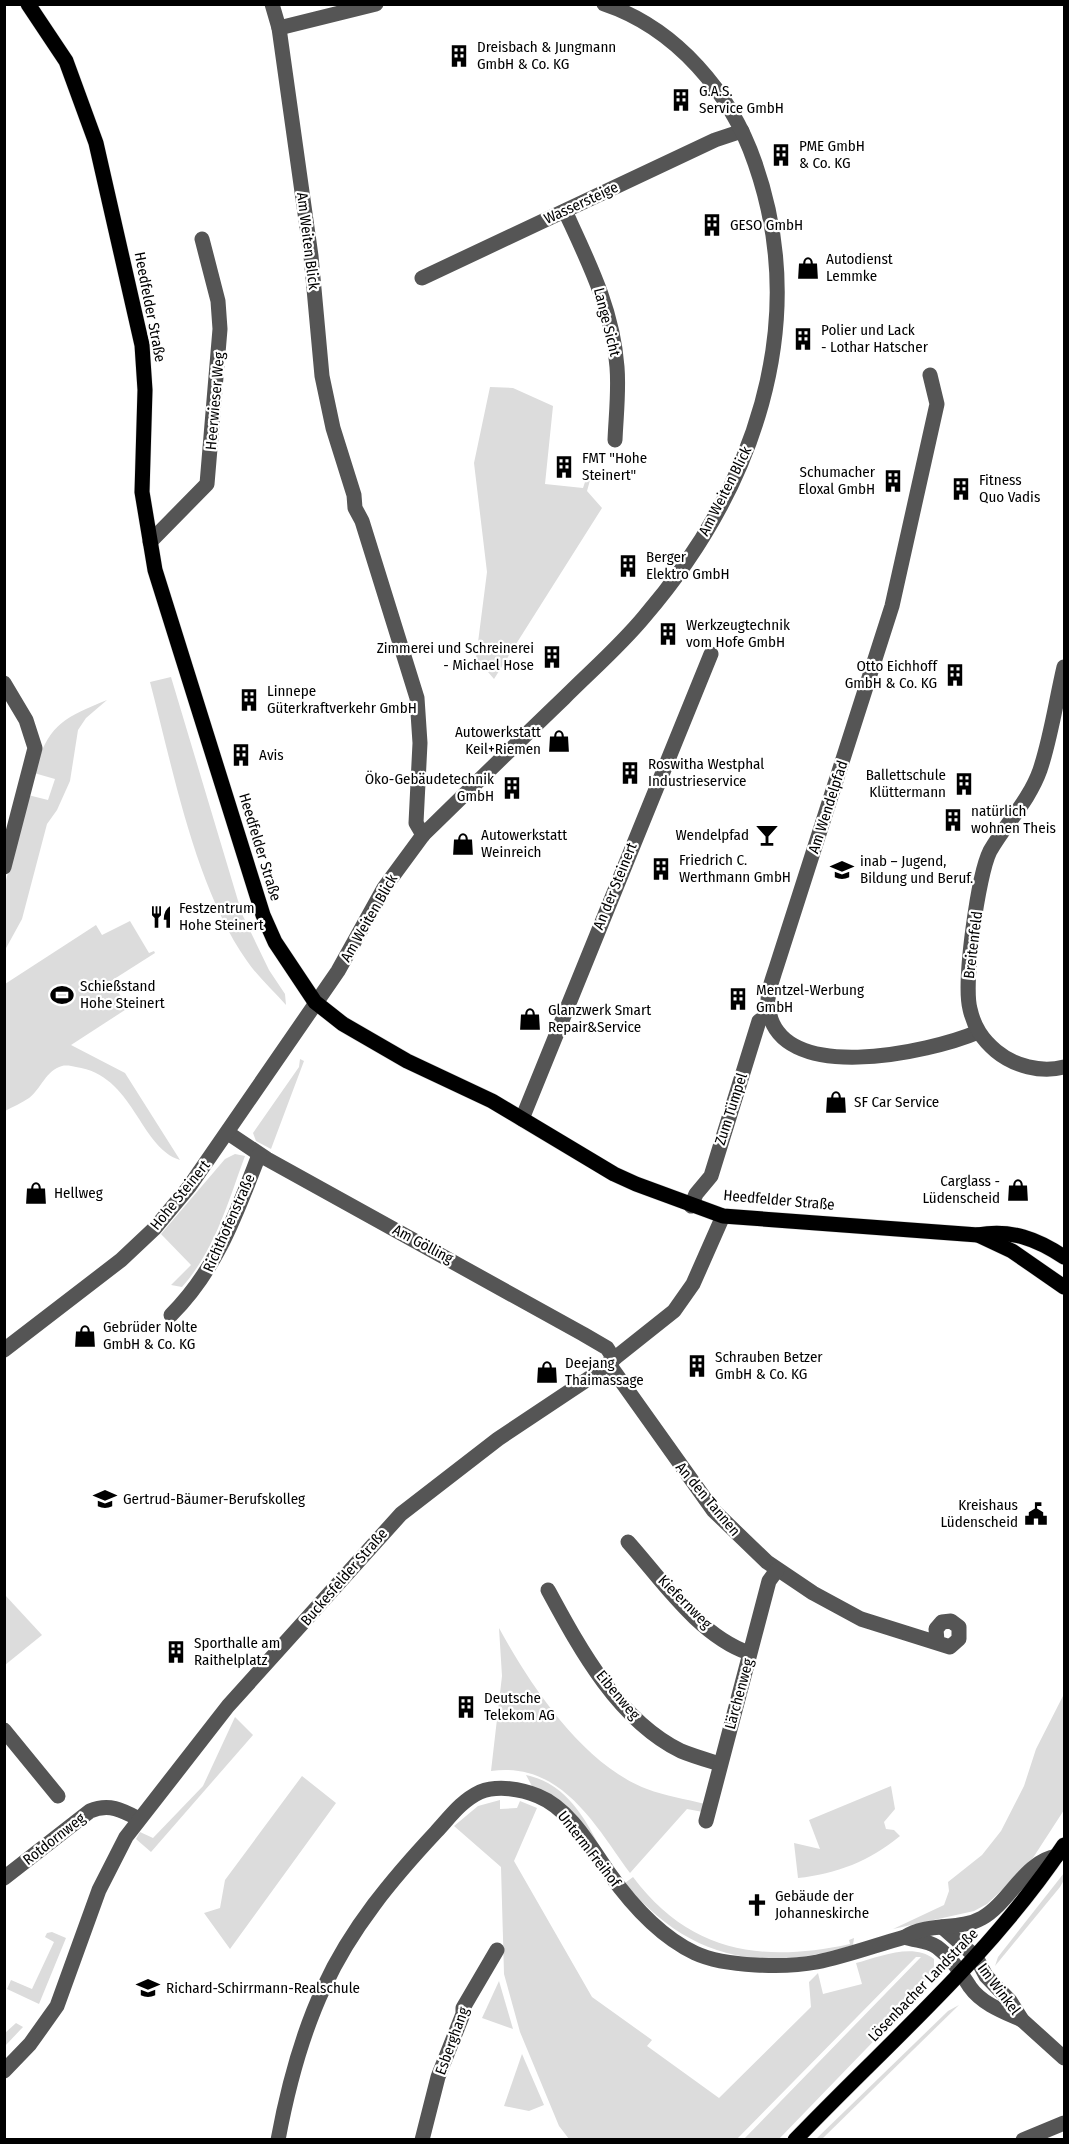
<svg xmlns="http://www.w3.org/2000/svg" width="1069" height="2144" viewBox="0 0 1069 2144" font-family="'Fira Sans Condensed',sans-serif">
  <rect width="100%" height="100%" fill="#fff"/>
  <!-- green -->
  <g fill="#dcdcdc">
    <polygon points="490,387 513,388 553,406 545,484 583,488 588,473 592,473 587,491 602,508 494,679 476,658 487,572 474,463"/>
    <path d="M171 677 242 914 269 970 285 994 286 1005C273 990 258 977 247 961 195 887 173 769 150 682Z"/>
    <path d="M107 700 86 718 78 730 70 781 57 810 47 824 22 919 5 950V884L28 795 48 800 55 779 34 773C48 725 63 718 107 700Z"/>
    <path d="M130 921 149 953 154 951 155 953 111 981 128 1008 71 1045 125 1073 180 1160C139 1147 134 1075 76 1067 72 1066 66 1065 62 1066 46 1070 41 1089 29 1098 22 1103 12 1107 5 1111V984L96 925 102 935Z"/>
    <polygon points="300,1059 304,1061 271,1149 256,1141 253,1133 299,1067"/>
    <path d="M235 1154 245 1156C228 1202 215 1250 182 1287L171 1285 191 1265 161 1234 225 1159Z"/>
    <polygon points="5,1595 42,1635 5,1665"/>
    <path d="M499 1628C530 1685 583 1765 647 1789 665 1796 686 1799 705 1804L703 1812 687 1809 630 1873C595 1825 561 1761 491 1771L502 1676Z"/>
    <polygon points="1064,1694 1064,1810 1029,1864 987,1904 974,1911 893,1929 944,1905 949,1891 948,1882 982,1855 1001,1831 1024,1786 1036,1749"/>
    <polygon points="235,1717 253,1735 151,1852 136,1839 140,1832 153,1838 203,1786"/>
    <path d="M526 1775C568 1784 586 1820 604 1855L533 1788Z"/>
    <polygon points="302,1776 336,1803 230,1949 204,1913 220,1908 225,1880"/>
    <path d="M891 1786 895 1809 884 1822 886 1829 894 1830 900 1836C870 1861 836 1874 798 1878L794 1843 820 1849 809 1820Z"/>
    <path d="M500 1800V1809L517 1808 520 1801 537 1808 514 1861 592 1997 652 2040 647 2046 719 2098 811 2007 809 1982 818 1973 823 1994 862 1984 856 1963C879 1957 913 1942 934 1959V1969L922 1985 924 1989 779 2139H744L921 1957H916L737 2139H569L559 2126 520 2032 504 1974 501 1867 454 1826 478 1806Z"/>
    <polygon points="1064,1873 1064,1880 1060,1887 995,1966 998,1957"/>
    <path d="M633 1877C690 1953 762 1963 850 1944L849 1940 854 1938 853 1945C761 1974 688 1959 625 1883Z"/>
    <polygon points="52,1932 66,1938 39,2004 7,1989 11,1980 32,1989 54,1942 45,1937 47,1933"/>
    <polygon points="499,1981 513,2029 482,2018"/>
    <polygon points="959,2005 822,2139 816,2139 948,2011"/>
    <polygon points="16,2023 23,2027 5,2046 5,2033"/>
    <polygon points="522,2054 544,2105 529,2111 504,2106"/>
  </g>
  <g fill="none" stroke-linecap="round" stroke-linejoin="round">
    <!-- major casing -->
    <g stroke="#dbdbdb" stroke-width="16">
      <g id="major">
        <polyline points="28,4 66,61 96,143 142,345 145,390 142,492 155,570 263,915 275,942 315,1002 343,1024 407,1061 492,1101 614,1174 636,1184 723,1216 978,1235 1012,1251 1064,1287"/>
        <path d="M978 1235C1011 1229 1037 1239 1064 1257"/>
        <path d="M795 2140C888 2043 989 1957 1064 1845"/>
      </g>
    </g>
    <!-- minor -->
    <g stroke="#555" stroke-width="15">
      <polyline points="272,4 279,28 311,256 322,376 333,428 354,495 355,508 362,521 417,698 420,743 416,823 423,835"/>
      <polyline points="279,28 376,4"/>
      <path d="M565 211C588 261 613 310 617 367 619 391 616 416 615 440"/>
      <polyline points="422,278 715,140 742,131"/>
      <path d="M930 375 937 404 892 606 777 965C773 978 767 992 768 1005 775 1088 931 1052 978 1032"/>
      <polyline points="150,542 207,484 220,329 218,301 202,239"/>
      <path d="M1064 667C1056 701 1051 737 1040 770 1029 801 1006 823 990 851 978 875 963 983 970 1009 974 1027 982 1039 996 1051 1014 1066 1041 1073 1064 1067"/>
      <polyline points="4,683 26,720 35,748 4,867"/>
      <polyline points="522,1119 711,654"/>
      <polyline points="228,1133 267,1159 583,1334 607,1348 614,1359"/>
      <polyline points="691,1206 696,1194 711,1176 759,1021 770,1014"/>
      <path d="M171 1315C217 1269 236 1214 259 1155"/>
      <path d="M4 1350 121 1260 155 1228 189 1187 338 971 384 888 423 835C470 789 517 743 564 698 591 671 620 646 644 617 753 490 812 326 755 163 731 93 676 28 604 4"/>
      <polyline points="609,1364 713,1510 767,1562 813,1593 861,1619 950,1647 959,1639 959,1627 951,1621 942,1622 936,1629 937,1641"/>
      <path d="M628 1542C662 1580 699 1636 749 1653"/>
      <path d="M548 1590C580 1649 618 1720 681 1751 693 1756 707 1760 720 1764"/>
      <polyline points="4,1730 58,1796"/>
      <polyline points="706,1821 769,1581 777,1570"/>
      <path d="M4 1878 90 1811C109 1803 122 1810 139 1819"/>
      <polyline points="942,1927 976,1957 986,1976 1010,2001 1022,2020 1064,2058"/>
      <path d="M905 1937C915 1941 927 1940 937 1947 952 1958 960 1972 970 1987 982 2004 1004 2012 1022 2020"/>
      <polyline points="4,2071 30,2044 57,2006 99,1890 126,1837 228,1706 401,1514 498,1439 591,1377 674,1311 693,1284 723,1216"/>
      <path d="M278 2140C288 2086 301 2036 324 1987 351 1928 393 1878 436 1832 450 1817 461 1801 480 1792 498 1785 521 1789 538 1796 570 1809 590 1846 609 1873 631 1904 659 1936 695 1953 725 1967 786 1968 817 1962 847 1956 876 1945 905 1937 928 1922 959 1931 982 1918 1010 1902 1024 1862 1057 1856"/>
      <polyline points="422,2140 438,2077 463,2014 463,2008 497,1950"/>
      <polyline points="1023,2140 1064,2123"/>
    </g>
    <!-- major -->
    <use href="#major" stroke="#000" stroke-width="15"/>
  </g>
  <!-- icons -->
  <defs>
    <g id="building-bare" transform="scale(1.8)"><path d="M-4-6H4V6H1V3H-1V6H-4ZM-2.5-4.3h1.7v1.8h-1.7ZM.8-4.3h1.7v1.8H.8ZM-2.5-1h1.7V.8h-1.7ZM.8-1h1.7V.8H.8Z" fill="#000" stroke="#fff" stroke-width="2.5" paint-order="stroke"/></g>
    <g id="shop-bare" transform="scale(1.8)"><path d="M-5-2.5h2.3a2.7 3.5 0 0 1 5.4 0H5L5.5 6h-11ZM-1.5-2.5h3a1.5 2.3 0 0 0-3 0Z" fill="#000" stroke="#fff" stroke-width="2.5" paint-order="stroke"/></g>
    <g id="bar-bare" transform="scale(1.8)"><path d="M-6-5H6L.8 .8V4.5H3.5V6h-7V4.5H-.8V.8Z" fill="#000" stroke="#fff" stroke-width="2.5" paint-order="stroke"/></g>
    <g id="school-bare" transform="scale(1.8)"><path d="M0-5L7-2L0 1L-7-2ZM-4 1L0 2.5L4 1V4Q0 6-4 4Z" fill="#000" stroke="#fff" stroke-width="2.5" paint-order="stroke"/></g>
    <g id="restaurant-bare" transform="scale(1.8)"><path d="M-5-6h1v4h1v-4h1v4h1v-4h1v5L-1.5 .5V6h-2V.5L-5-1ZM5-6V6H3V1.5H1.5Q1.5-4 5-6Z" fill="#000" stroke="#fff" stroke-width="2.5" paint-order="stroke"/></g>
    <g id="stadium-bare" transform="scale(1.8)"><path d="M0-5a6.5 5 0 1 0 0 10a6.5 5 0 1 0 0-10ZM-3.5-1.8h7v3.6h-7Z" fill="#000" stroke="#fff" stroke-width="2.5" paint-order="stroke"/></g>
    <g id="civic-bare" transform="scale(1.8)"><path d="M-.6-6.5H3V-4.5H.6V-3L4-1V1h2V6H-6V1h2V-1L-.6-3ZM-1.2 2.5V6h2.4V2.5Z" fill="#000" stroke="#fff" stroke-width="2.5" paint-order="stroke"/></g>
    <g id="church-bare" transform="scale(1.8)"><path d="M-1.2-6h2.4v3.5h3.3v2.4h-3.3V6h-2.4V-.1h-3.3v-2.4h3.3Z" fill="#000" stroke="#fff" stroke-width="2.5" paint-order="stroke"/></g>
  </defs>
  <g fill-rule="evenodd">
    <use href="#building-bare" x="459" y="56"/>
    <use href="#building-bare" x="681" y="100"/>
    <use href="#building-bare" x="781" y="155"/>
    <use href="#building-bare" x="712" y="225"/>
    <use href="#shop-bare" x="808" y="268"/>
    <use href="#building-bare" x="803" y="339"/>
    <use href="#building-bare" x="564" y="467"/>
    <use href="#building-bare" x="893" y="481"/>
    <use href="#building-bare" x="961" y="489"/>
    <use href="#building-bare" x="628" y="566"/>
    <use href="#building-bare" x="668" y="634"/>
    <use href="#building-bare" x="552" y="657"/>
    <use href="#building-bare" x="955" y="675"/>
    <use href="#building-bare" x="249" y="700"/>
    <use href="#shop-bare" x="559" y="741"/>
    <use href="#building-bare" x="241" y="755"/>
    <use href="#building-bare" x="630" y="773"/>
    <use href="#building-bare" x="964" y="784"/>
    <use href="#building-bare" x="512" y="788"/>
    <use href="#building-bare" x="953" y="820"/>
    <use href="#bar-bare" x="767" y="835"/>
    <use href="#shop-bare" x="463" y="844"/>
    <use href="#building-bare" x="661" y="869"/>
    <use href="#school-bare" x="842" y="870"/>
    <use href="#restaurant-bare" x="161" y="917"/>
    <use href="#stadium-bare" x="62" y="995"/>
    <use href="#building-bare" x="738" y="999"/>
    <use href="#shop-bare" x="530" y="1019"/>
    <use href="#shop-bare" x="836" y="1102"/>
    <use href="#shop-bare" x="1018" y="1190"/>
    <use href="#shop-bare" x="36" y="1193"/>
    <use href="#shop-bare" x="85" y="1336"/>
    <use href="#building-bare" x="697" y="1366"/>
    <use href="#shop-bare" x="547" y="1372"/>
    <use href="#school-bare" x="105" y="1499"/>
    <use href="#civic-bare" x="1036" y="1514"/>
    <use href="#building-bare" x="176" y="1652"/>
    <use href="#building-bare" x="466" y="1707"/>
    <use href="#church-bare" x="757" y="1905"/>
    <use href="#school-bare" x="148" y="1988"/>
  </g>
  <g text-anchor="middle" stroke-width="4.5" stroke-linejoin="round" paint-order="stroke">
    <!-- poi labels -->
    <g font-size="15" fill="#000" stroke="#fff" text-anchor="start">
      <text x="477" y="52">Dreisbach &amp; Jungmann<tspan x="477" dy="17">GmbH &amp; Co. KG</tspan></text>
      <text x="699" y="96">G.A.S.<tspan x="699" dy="17">Service GmbH</tspan></text>
      <text x="799" y="151">PME GmbH<tspan x="799" dy="17">&amp; Co. KG</tspan></text>
      <text x="730" y="230">GESO GmbH</text>
      <text x="826" y="264">Autodienst<tspan x="826" dy="17">Lemmke</tspan></text>
      <text x="821" y="335">Polier und Lack<tspan x="821" dy="17">- Lothar Hatscher</tspan></text>
      <text x="582" y="463">FMT "Hohe<tspan x="582" dy="17">Steinert"</tspan></text>
      <text x="875" y="477" text-anchor="end">Schumacher<tspan x="875" dy="17">Eloxal GmbH</tspan></text>
      <text x="979" y="485">Fitness<tspan x="979" dy="17">Quo Vadis</tspan></text>
      <text x="646" y="562">Berger<tspan x="646" dy="17">Elektro GmbH</tspan></text>
      <text x="686" y="630">Werkzeugtechnik<tspan x="686" dy="17">vom Hofe GmbH</tspan></text>
      <text x="534" y="653" text-anchor="end">Zimmerei und Schreinerei<tspan x="534" dy="17">- Michael Hose</tspan></text>
      <text x="937" y="671" text-anchor="end">Otto Eichhoff<tspan x="937" dy="17">GmbH &amp; Co. KG</tspan></text>
      <text x="267" y="696">Linnepe<tspan x="267" dy="17">Güterkraftverkehr GmbH</tspan></text>
      <text x="541" y="737" text-anchor="end">Autowerkstatt<tspan x="541" dy="17">Keil+Riemen</tspan></text>
      <text x="259" y="760">Avis</text>
      <text x="648" y="769">Roswitha Westphal<tspan x="648" dy="17">Industrieservice</tspan></text>
      <text x="946" y="780" text-anchor="end">Ballettschule<tspan x="946" dy="17">Klüttermann</tspan></text>
      <text x="494" y="784" text-anchor="end">Öko-Gebäudetechnik<tspan x="494" dy="17">GmbH</tspan></text>
      <text x="971" y="816">natürlich<tspan x="971" dy="17">wohnen Theis</tspan></text>
      <text x="481" y="840">Autowerkstatt<tspan x="481" dy="17">Weinreich</tspan></text>
      <text x="749" y="840" text-anchor="end">Wendelpfad</text>
      <text x="679" y="865">Friedrich C.<tspan x="679" dy="17">Werthmann GmbH</tspan></text>
      <text x="860" y="866">inab – Jugend,<tspan x="860" dy="17">Bildung und Beruf.</tspan></text>
      <text x="179" y="913">Festzentrum<tspan x="179" dy="17">Hohe Steinert</tspan></text>
      <text x="80" y="991">Schießstand<tspan x="80" dy="17">Hohe Steinert</tspan></text>
      <text x="756" y="995">Mentzel-Werbung<tspan x="756" dy="17">GmbH</tspan></text>
      <text x="548" y="1015">Glanzwerk Smart<tspan x="548" dy="17">Repair&amp;Service</tspan></text>
      <text x="854" y="1107">SF Car Service</text>
      <text x="1000" y="1186" text-anchor="end">Carglass -<tspan x="1000" dy="17">Lüdenscheid</tspan></text>
      <text x="54" y="1198">Hellweg</text>
      <text x="103" y="1332">Gebrüder Nolte<tspan x="103" dy="17">GmbH &amp; Co. KG</tspan></text>
      <text x="715" y="1362">Schrauben Betzer<tspan x="715" dy="17">GmbH &amp; Co. KG</tspan></text>
      <text x="565" y="1368">Deejang<tspan x="565" dy="17">Thaimassage</tspan></text>
      <text x="123" y="1504">Gertrud-Bäumer-Berufskolleg</text>
      <text x="1018" y="1510" text-anchor="end">Kreishaus<tspan x="1018" dy="17">Lüdenscheid</tspan></text>
      <text x="194" y="1648">Sporthalle am<tspan x="194" dy="17">Raithelplatz</tspan></text>
      <text x="484" y="1703">Deutsche<tspan x="484" dy="17">Telekom AG</tspan></text>
      <text x="775" y="1901">Gebäude der<tspan x="775" dy="17">Johanneskirche</tspan></text>
      <text x="166" y="1993">Richard-Schirrmann-Realschule</text>
    </g>
    <!-- street labels -->
    <g font-size="15" fill="#000" stroke="#fff">
      <text transform="translate(581 203) rotate(-25)" y="5">Wassersteige</text>
      <text transform="translate(308 241) rotate(83)" y="5">Am Weiten Blick</text>
      <text transform="translate(150 307) rotate(79)" y="5">Heedfelder Straße</text>
      <text transform="translate(607 322) rotate(76)" y="5">Lange Sicht</text>
      <text transform="translate(215 401) rotate(-85)" y="5">Heerwieser Weg</text>
      <text transform="translate(725 491) rotate(-63)" y="5">Am Weiten Blick</text>
      <text transform="translate(828 807) rotate(-72)" y="5">Am Wendelpfad</text>
      <text transform="translate(260 847) rotate(73)" y="5">Heedfelder Straße</text>
      <text transform="translate(615 886) rotate(-68)" y="5">An der Steinert</text>
      <text transform="translate(369 918) rotate(-60)" y="5">Am Weiten Blick</text>
      <text transform="translate(973 945) rotate(-83)" y="5">Breitenfeld</text>
      <text transform="translate(731 1109) rotate(-72)" y="5">Zum Tümpel</text>
      <text transform="translate(180 1195) rotate(-51)" y="5">Hohe Steinert</text>
      <text transform="translate(779 1200) rotate(5)" y="5">Heedfelder Straße</text>
      <text transform="translate(229 1223) rotate(-66)" y="5">Richthofenstraße</text>
      <text transform="translate(423 1244) rotate(28)" y="5">Am Gölling</text>
      <text transform="translate(708 1499) rotate(50)" y="5">An den Tannen</text>
      <text transform="translate(344 1577) rotate(-49)" y="5">Buckesfelder Straße</text>
      <text transform="translate(685 1602) rotate(45)" y="5">Kiefernweg</text>
      <text transform="translate(739 1694) rotate(-75)" y="5">Lärchenweg</text>
      <text transform="translate(618 1695) rotate(50)" y="5">Eibenweg</text>
      <text transform="translate(54 1839) rotate(-38)" y="5">Rotdornweg</text>
      <text transform="translate(589 1849) rotate(52)" y="5">Unterm Freihof</text>
      <text transform="translate(923 1985) rotate(-46)" y="5">Lösenbacher Landstraße</text>
      <text transform="translate(999 1989) rotate(53)" y="5">Im Winkel</text>
      <text transform="translate(452 2041) rotate(-70)" y="5">Esberghang</text>
    </g>
  </g>
  <!-- border -->
  <rect width="1069" height="2144" fill="none" stroke="#000000" stroke-width="12"/>
</svg>
